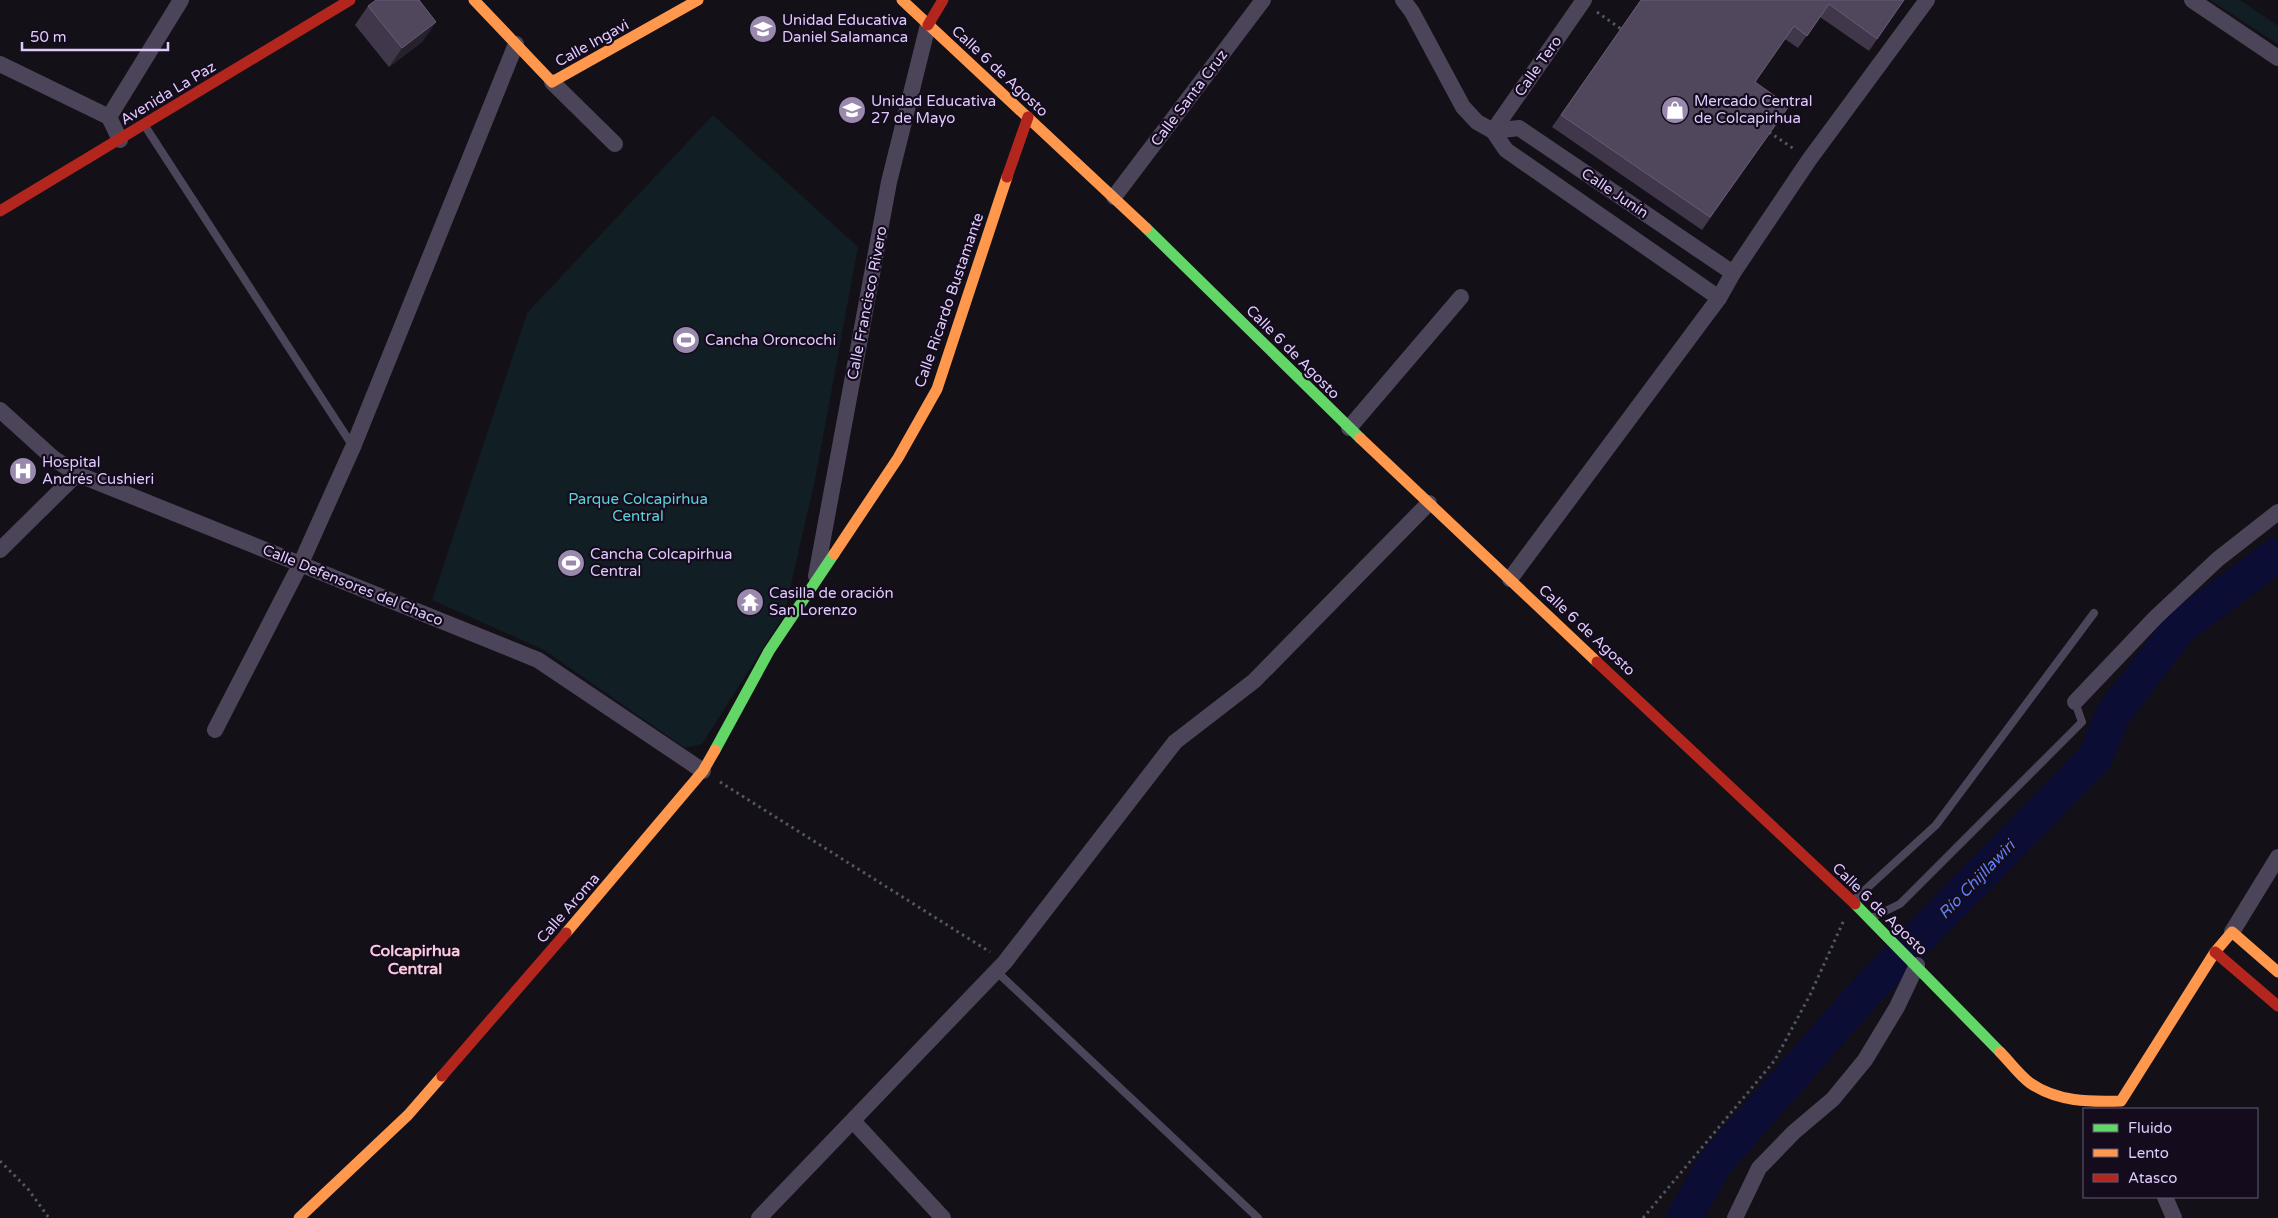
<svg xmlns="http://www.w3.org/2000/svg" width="2278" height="1218" viewBox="0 0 2278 1218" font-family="'Varela Round',sans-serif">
  <rect width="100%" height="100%" fill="#141018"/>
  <!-- green -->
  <g fill="#111e24">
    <polygon points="2210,0 2240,0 2278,26 2278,44"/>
    <polygon points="713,115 858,247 815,480 784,615 702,744 685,748 544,650 432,600 527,313"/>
  </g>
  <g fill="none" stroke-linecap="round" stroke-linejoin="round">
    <!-- river -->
    <polyline stroke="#0c0d34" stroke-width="35" points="1684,1218 1714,1164 1871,986 2095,758 2113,714 2180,627 2278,554"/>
    <!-- path -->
    <g stroke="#505766" stroke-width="3" stroke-dasharray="2.5 4" stroke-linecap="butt">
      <polyline points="1597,12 1624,31"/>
      <polyline points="1769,132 1794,149"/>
      <polyline points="720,782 990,952"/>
      <polyline points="0,1161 28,1189 49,1218"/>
      <polyline points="1643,1218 1775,1060 1810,995 1844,920"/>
    </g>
    <!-- lane -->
    <g stroke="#4c4559" stroke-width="8">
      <polyline points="145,126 352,445"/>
      <polyline points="1854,900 1936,825 2094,613"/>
      <polyline points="1871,918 1900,904 2082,722 2075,702"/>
      <polyline points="996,971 1258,1218"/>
    </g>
    <!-- street -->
    <g stroke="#4c4559" stroke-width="16">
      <polyline points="1403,0 1412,12 1463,107 1477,122 1493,131 1506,150 1719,298"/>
      <polyline points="2192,0 2278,58"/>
      <polyline points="0,64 109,117"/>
      <polyline points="552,82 615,144"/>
      <polyline points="1493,131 1519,128 1733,273"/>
      <polyline points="1493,131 1584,0"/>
      <polyline points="120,140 109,117 181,0"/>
      <polyline points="1114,197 1263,0"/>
      <polyline points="0,410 53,458 77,474 538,660 703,771"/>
      <polyline points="1349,428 1461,297"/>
      <polyline points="0,550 77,474"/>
      <polyline points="816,576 889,182 928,25"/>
      <polyline points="1510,579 1719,298 1733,273 1809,160 1927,0"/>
      <polyline points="2075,702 2156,617 2218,559 2278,512"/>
      <polyline points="215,730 301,563 353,447 516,44"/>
      <polyline points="2232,932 2278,857"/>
      <polyline points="853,1121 943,1218"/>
      <polyline points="2165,1197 2174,1218"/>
      <polyline points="759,1218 1005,962 1175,742 1254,681 1429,503"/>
      <polyline points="1735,1218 1759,1168 1794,1132 1833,1099 1865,1060 1897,1007 1917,965"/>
    </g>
    <!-- fast -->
    <g stroke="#63d668" stroke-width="11">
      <polyline points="1146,228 1360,438"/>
      <polyline points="715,750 769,651 834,554"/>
      <polyline points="1855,904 2000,1052"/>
    </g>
    <!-- slow -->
    <g stroke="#ff974d" stroke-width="11">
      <polyline points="474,0 552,82 698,0"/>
      <polyline points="902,0 1146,228"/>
      <polyline points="1360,438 1597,662"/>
      <polyline points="834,554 898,458 937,389 1007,177"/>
      <polyline points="566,933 703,771 715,750"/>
      <path d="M2000 1052C2010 1062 2019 1075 2030 1083 2057 1102 2090 1102 2121 1101L2215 952 2232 932 2278 972"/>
      <polyline points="299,1218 408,1115 442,1076"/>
    </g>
    <!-- jam -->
    <g stroke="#b3261e" stroke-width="11">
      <polyline points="928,25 943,0"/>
      <polyline points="1007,177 1028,117"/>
      <polyline points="0,211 350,0"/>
      <polyline points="1597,662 1855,904"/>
      <polyline points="2215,952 2278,1006"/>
      <polyline points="442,1076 566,933"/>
    </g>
  </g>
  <!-- wall -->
  <g fill="#40374a">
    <polygon points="1641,0 1904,0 1869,51 1820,17 1798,48 1785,39 1755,82 1789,106 1702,230 1552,127"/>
    <polygon points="368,6 423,41 389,67 355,25"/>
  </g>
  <!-- shaded-wall -->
  <polygon fill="#27212e" points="436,22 423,41 389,67 402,48"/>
  <!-- building -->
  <g fill="#51475d" stroke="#675b76">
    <polygon points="376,0 419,0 436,22 402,48 368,6"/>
    <polygon points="1641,0 1904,0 1877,39 1829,4 1807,36 1794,26 1755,82 1789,106 1710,217 1561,115"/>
  </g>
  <!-- icons -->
  <defs>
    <g id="school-disc" transform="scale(1.4375)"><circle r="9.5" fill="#9889ad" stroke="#140c1c"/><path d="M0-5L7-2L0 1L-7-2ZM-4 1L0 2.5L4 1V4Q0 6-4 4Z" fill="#fff"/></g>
    <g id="shop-disc" transform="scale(1.4375)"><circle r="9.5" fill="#9889ad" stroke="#140c1c"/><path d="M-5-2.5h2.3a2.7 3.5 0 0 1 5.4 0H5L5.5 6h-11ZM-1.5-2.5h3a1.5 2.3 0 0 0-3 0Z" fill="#fff"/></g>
    <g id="stadium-disc" transform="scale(1.4375)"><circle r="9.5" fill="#9889ad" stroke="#140c1c"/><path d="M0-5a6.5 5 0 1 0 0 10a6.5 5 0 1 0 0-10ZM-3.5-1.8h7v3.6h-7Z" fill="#fff"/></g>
    <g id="hospital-disc" transform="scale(1.4375)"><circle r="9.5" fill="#9889ad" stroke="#140c1c"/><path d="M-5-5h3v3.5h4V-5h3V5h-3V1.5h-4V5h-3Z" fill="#fff"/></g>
    <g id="temple-disc" transform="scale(1.4375)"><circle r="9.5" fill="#9889ad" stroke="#140c1c"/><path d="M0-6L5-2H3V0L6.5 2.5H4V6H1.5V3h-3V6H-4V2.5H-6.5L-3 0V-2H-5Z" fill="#fff"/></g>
  </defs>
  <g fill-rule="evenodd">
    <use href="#school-disc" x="763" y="29"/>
    <use href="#school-disc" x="852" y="110"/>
    <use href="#shop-disc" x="1675" y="110"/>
    <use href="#stadium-disc" x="686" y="340"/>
    <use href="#hospital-disc" x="23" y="471"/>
    <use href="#stadium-disc" x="571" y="563"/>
    <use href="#temple-disc" x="750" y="602"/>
  </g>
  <g text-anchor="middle" stroke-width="4.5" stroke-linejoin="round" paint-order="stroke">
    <!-- poi labels -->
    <g font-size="15" fill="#dfcafd" stroke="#140c1c" text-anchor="start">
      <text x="782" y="25">Unidad Educativa<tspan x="782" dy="17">Daniel Salamanca</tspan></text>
      <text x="871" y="106">Unidad Educativa<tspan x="871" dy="17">27 de Mayo</tspan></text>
      <text x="1694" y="106">Mercado Central<tspan x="1694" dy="17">de Colcapirhua</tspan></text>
      <text x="705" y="345">Cancha Oroncochi</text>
      <text x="42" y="467">Hospital<tspan x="42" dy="17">Andrés Cushieri</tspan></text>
      <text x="590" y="559">Cancha Colcapirhua<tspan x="590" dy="17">Central</tspan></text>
      <text x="769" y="598">Casilla de oración<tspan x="769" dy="17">San Lorenzo</tspan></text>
    </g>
    <!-- street labels -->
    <g font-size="15" fill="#dfcafd" stroke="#140c1c">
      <text transform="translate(592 43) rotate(-29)" y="5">Calle Ingavi</text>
      <text transform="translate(1538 66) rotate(-55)" y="5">Calle Tero</text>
      <text transform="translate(1000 71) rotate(43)" y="5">Calle 6 de Agosto</text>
      <text transform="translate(168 93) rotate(-31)" y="5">Avenida La Paz</text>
      <text transform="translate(1189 98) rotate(-53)" y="5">Calle Santa Cruz</text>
      <text transform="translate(1615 193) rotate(34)" y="5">Calle Junín</text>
      <text transform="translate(949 300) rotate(-71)" y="5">Calle Ricardo Bustamante</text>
      <text transform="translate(867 303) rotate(-79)" y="5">Calle Francisco Rivero</text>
      <text transform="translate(1293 352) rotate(45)" y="5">Calle 6 de Agosto</text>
      <text transform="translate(353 585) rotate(22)" y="5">Calle Defensores del Chaco</text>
      <text transform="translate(1587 630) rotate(43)" y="5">Calle 6 de Agosto</text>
      <text transform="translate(568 908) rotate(-49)" y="5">Calle Aroma</text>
      <text transform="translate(1880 909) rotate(44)" y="5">Calle 6 de Agosto</text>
    </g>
    <!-- park labels -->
    <g font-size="15" fill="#5bd1d8" stroke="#140c1c">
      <text x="638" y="504">Parque Colcapirhua<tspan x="638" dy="17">Central</tspan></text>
    </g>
    <!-- water labels -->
    <g font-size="16" font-style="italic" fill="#5d81f8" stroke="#140c1c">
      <text transform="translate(1976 879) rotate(-46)" y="6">Río Chijllawiri</text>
    </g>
    <!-- neighbourhood labels -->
    <g font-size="16" font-weight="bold" fill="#fdccdc" stroke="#140c1c">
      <text x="415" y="956">Colcapirhua<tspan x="415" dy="18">Central</tspan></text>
    </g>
  </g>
  <!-- legend -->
  <rect x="2083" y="1108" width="175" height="90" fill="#140c1c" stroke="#655876"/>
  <rect x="2093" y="1124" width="25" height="8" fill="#63d668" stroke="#655876"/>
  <text x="2128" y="1133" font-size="15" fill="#dfcafd">Fluido</text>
  <rect x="2093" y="1149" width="25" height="8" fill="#ff974d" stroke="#655876"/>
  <text x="2128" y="1158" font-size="15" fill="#dfcafd">Lento</text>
  <rect x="2093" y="1174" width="25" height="8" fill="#b3261e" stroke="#655876"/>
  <text x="2128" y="1183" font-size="15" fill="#dfcafd">Atasco</text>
  <!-- scale -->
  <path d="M22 42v8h146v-8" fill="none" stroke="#dfcafd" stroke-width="2.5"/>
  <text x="30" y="42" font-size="15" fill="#dfcafd" stroke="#140c1c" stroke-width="4" paint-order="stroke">50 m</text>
</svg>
